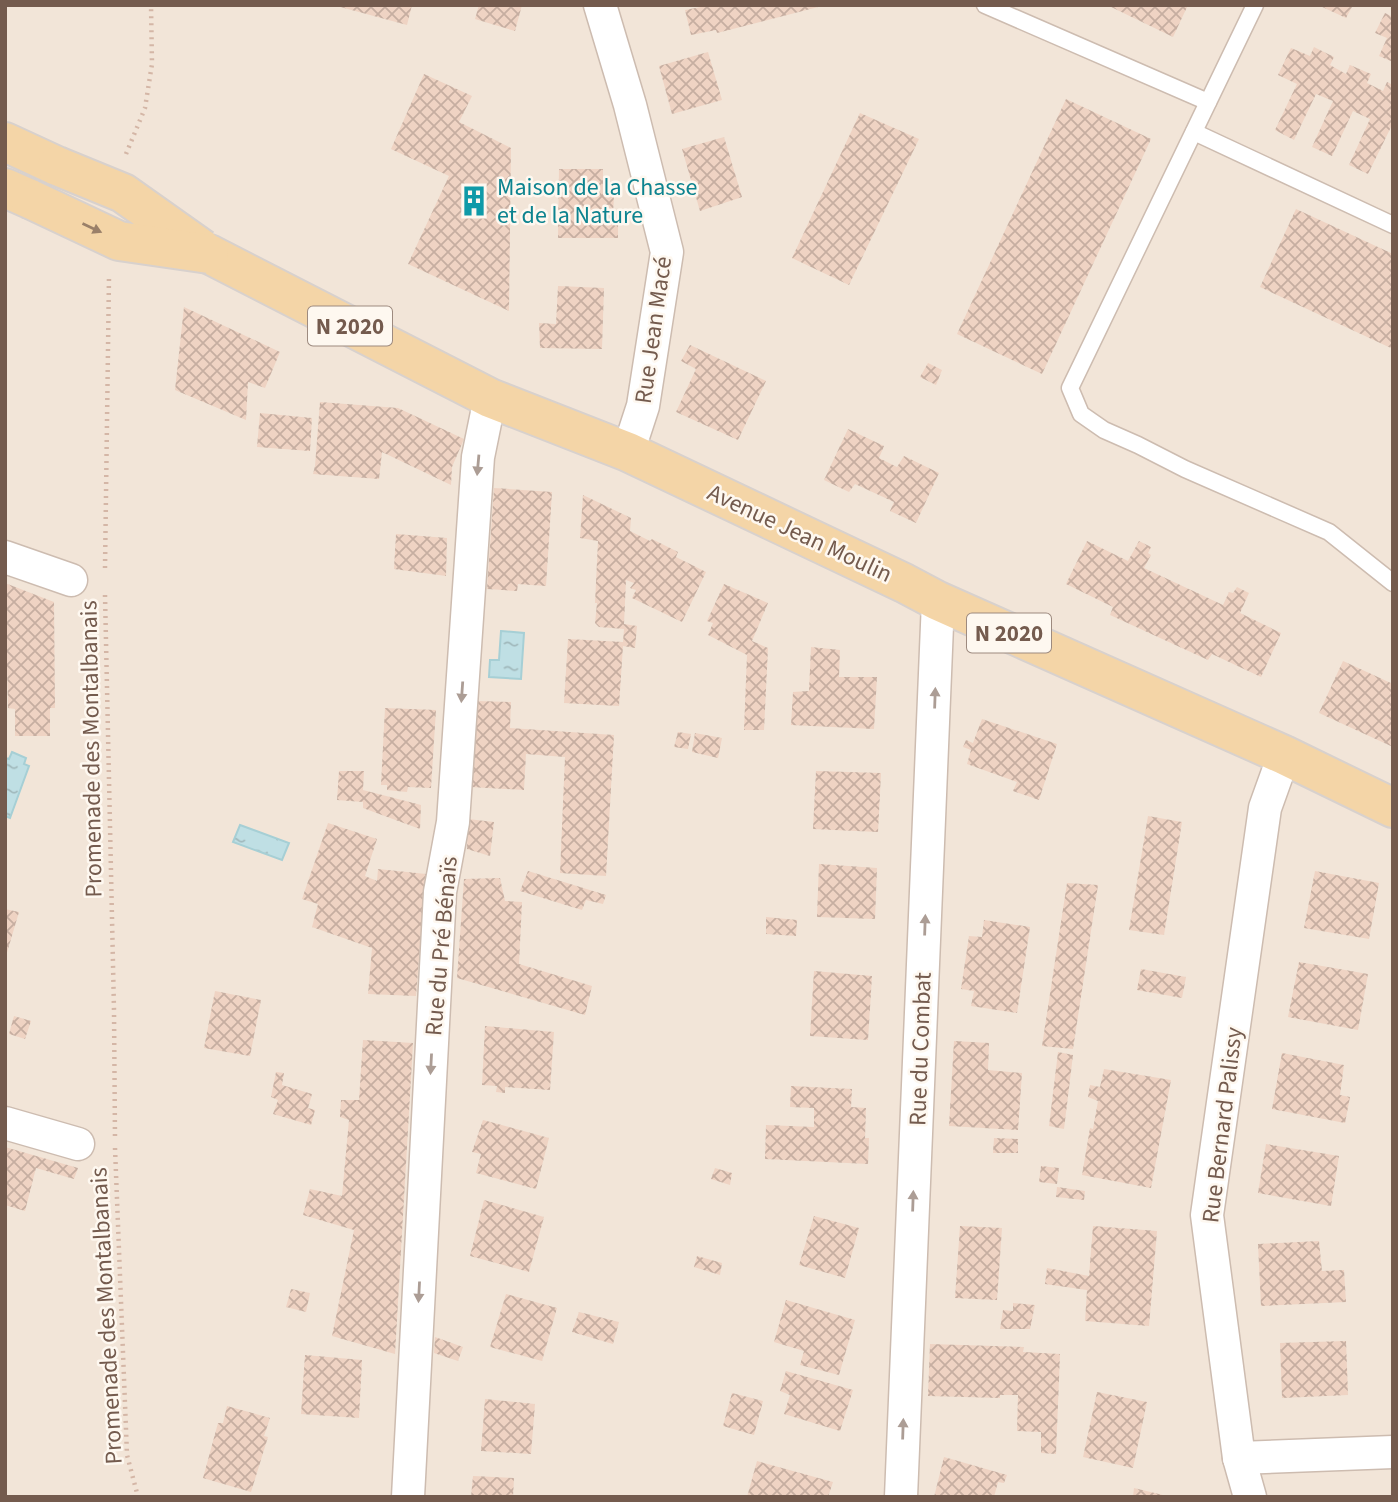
<svg xmlns="http://www.w3.org/2000/svg" width="1398" height="1502" viewBox="0 0 1398 1502" font-family="'Source Sans 3',sans-serif">
  <defs>
    <pattern id="water-ripples" width="26" height="14" patternUnits="userSpaceOnUse" patternTransform="scale(1.75)"><rect width="26" height="14" fill="#bfdfe4"/><path d="M2 4q2-2 4 0t4 0M15 11q2-2 4 0t4 0" fill="none" stroke="#a0b8bb"/></pattern>
    <pattern id="building-cross-hatch" width="8" height="8" patternUnits="userSpaceOnUse" patternTransform="scale(1.75)"><rect width="8" height="8" fill="#efd3c3"/><path d="M0 0l8 8M0 8l8-8" fill="none" stroke="#c6aea1"/></pattern>
  </defs>
  <rect width="100%" height="100%" fill="#fbf4e9"/>
  <!-- residential -->
  <rect fill="#f2e5d8" x="5" y="5" width="1388" height="1492"/>
  <!-- water -->
  <g fill="url(#water-ripples)" stroke="#a6cfd5" stroke-width="2">
    <polygon points="501,631 524,633 521,679 489,677 490,660 499,660"/>
    <polygon points="12,752 26,758 24,764 29,766 10,818 5,816 5,758 9,759"/>
    <polygon points="240,825 289,843 282,860 233,842"/>
  </g>
  <!-- building -->
  <g fill="url(#building-cross-hatch)">
    <polygon points="333,5 412,5 407,25"/>
    <polygon points="479,5 522,5 515,31 475,19"/>
    <polygon points="711,5 822,5 822,6 717,33 716,30 691,35 685,10"/>
    <polygon points="1107,5 1188,5 1173,37"/>
    <polygon points="1318,5 1353,5 1346,18"/>
    <polygon points="1385,13 1393,17 1393,62 1379,56 1387,38 1375,33"/>
    <polygon points="1314,47 1334,57 1330,65 1346,74 1350,65 1371,74 1367,83 1383,91 1387,82 1393,85 1393,123 1368,174 1349,165 1370,119 1353,111 1332,156 1312,147 1333,101 1316,94 1294,140 1275,130 1297,84 1278,75 1291,48 1310,56"/>
    <polygon points="708,52 722,100 672,114 659,66"/>
    <polygon points="424,74 472,96 459,122 511,148 509,311 408,264 449,176 391,149"/>
    <polygon points="1066,99 1151,139 1042,374 957,334"/>
    <polygon points="860,113 919,139 849,285 792,258"/>
    <polygon points="724,137 742,197 700,211 682,149"/>
    <polygon points="559,169 603,169 603,195 614,196 613,214 618,214 618,238 558,238"/>
    <polygon points="1296,209 1393,254 1393,349 1260,287"/>
    <polygon points="558,286 604,288 602,349 540,348 539,323 556,324"/>
    <polygon points="184,307 280,352 265,388 248,382 246,420 175,390"/>
    <polygon points="690,345 766,381 738,440 676,412 696,369 681,361"/>
    <polygon points="928,363 942,370 936,385 920,377"/>
    <polygon points="320,402 398,408 464,439 452,467 451,485 382,452 379,479 313,474 315,466"/>
    <polygon points="260,413 312,418 310,451 257,447"/>
    <polygon points="848,429 884,446 879,458 897,467 904,456 939,473 916,523 890,511 894,502 855,484 849,492 824,480"/>
    <polygon points="494,488 552,492 546,586 518,584 517,591 487,589"/>
    <polygon points="583,495 631,518 630,531 650,541 652,539 678,552 676,557 706,572 682,622 632,598 636,590 630,588 634,583 626,580 624,624 637,626 635,648 623,646 619,706 564,703 568,639 623,642 624,629 599,627 595,623 597,603 595,603 598,541 580,538"/>
    <polygon points="396,534 447,538 446,576 394,569"/>
    <polygon points="1087,541 1128,561 1139,541 1151,547 1148,553 1151,555 1144,568 1223,605 1229,592 1233,593 1237,587 1249,593 1240,613 1281,633 1261,677 1212,654 1208,660 1110,615 1113,607 1066,584"/>
    <polygon points="5,583 54,602 55,708 50,708 50,736 15,736 15,709 8,708"/>
    <polygon points="724,584 768,603 752,641 768,648 764,730 744,730 747,655 708,635 713,623 707,621"/>
    <polygon points="811,647 840,650 839,677 877,677 874,729 791,725 793,692 809,691"/>
    <polygon points="1343,661 1393,684 1393,747 1319,713"/>
    <polygon points="477,701 511,702 510,728 614,735 606,876 560,873 565,757 526,754 524,790 470,787"/>
    <polygon points="385,708 436,710 431,788 408,787 407,792 387,790 387,785 381,785"/>
    <polygon points="982,719 1057,744 1039,800 1013,791 1017,782 967,764 971,750 963,747 966,740 973,743"/>
    <polygon points="678,732 691,734 688,749 674,747"/>
    <polygon points="695,733 722,738 718,758 692,752"/>
    <polygon points="339,771 364,771 363,790 421,805 420,829 363,808 363,802 337,800"/>
    <polygon points="816,771 881,773 878,832 813,829"/>
    <polygon points="1148,816 1182,822 1164,935 1129,930"/>
    <polygon points="468,819 494,822 490,856 467,849"/>
    <polygon points="328,823 377,839 365,876 377,881 378,869 426,874 416,996 368,994 372,948 312,927 318,904 302,899"/>
    <polygon points="819,864 877,868 875,919 817,917"/>
    <polygon points="528,871 606,895 603,904 586,900 582,910 520,891"/>
    <polygon points="1315,871 1379,883 1369,939 1304,928"/>
    <polygon points="500,878 505,901 522,902 519,964 592,986 585,1015 457,978 464,879"/>
    <polygon points="1067,883 1098,885 1073,1049 1042,1046"/>
    <polygon points="5,909 19,912 6,956 5,956"/>
    <polygon points="766,917 797,920 796,936 766,934"/>
    <polygon points="984,920 1030,927 1017,1013 971,1006 974,991 961,989 969,936 982,937"/>
    <polygon points="1299,962 1368,974 1358,1030 1288,1017"/>
    <polygon points="1141,969 1186,977 1182,998 1137,990"/>
    <polygon points="814,971 872,976 868,1040 810,1036"/>
    <polygon points="215,991 261,1000 250,1056 204,1048"/>
    <polygon points="14,1016 31,1021 25,1039 9,1034"/>
    <polygon points="485,1026 554,1032 550,1090 505,1087 505,1093 496,1092 497,1086 482,1085"/>
    <polygon points="363,1040 413,1043 395,1354 332,1336 354,1230 303,1215 310,1189 342,1196 349,1120 340,1117 341,1100 359,1100"/>
    <polygon points="954,1041 989,1043 988,1070 1022,1073 1018,1130 949,1126"/>
    <polygon points="1058,1052 1073,1055 1064,1129 1049,1126"/>
    <polygon points="1282,1053 1344,1065 1340,1095 1350,1097 1345,1123 1272,1109"/>
    <polygon points="1104,1069 1171,1080 1151,1188 1082,1175 1090,1128 1093,1129 1098,1101 1088,1097 1090,1085 1100,1087"/>
    <polygon points="276,1072 284,1073 282,1085 312,1094 308,1108 315,1110 311,1125 273,1114 278,1100 271,1097"/>
    <polygon points="791,1086 852,1089 851,1107 866,1108 865,1138 869,1138 868,1164 765,1159 766,1125 814,1127 814,1108 790,1107"/>
    <polygon points="483,1120 549,1138 536,1189 476,1173 481,1154 472,1152"/>
    <polygon points="994,1138 1018,1139 1018,1153 993,1153"/>
    <polygon points="1266,1144 1339,1156 1331,1206 1258,1193"/>
    <polygon points="5,1147 78,1168 74,1179 36,1168 25,1211 5,1205"/>
    <polygon points="1041,1166 1059,1168 1057,1184 1039,1182"/>
    <polygon points="715,1168 732,1173 730,1185 711,1179"/>
    <polygon points="1057,1187 1085,1191 1084,1200 1056,1197"/>
    <polygon points="484,1200 544,1217 529,1272 470,1256"/>
    <polygon points="814,1216 859,1228 845,1278 799,1265"/>
    <polygon points="960,1226 1002,1228 997,1300 955,1298"/>
    <polygon points="1093,1226 1157,1231 1149,1326 1085,1321 1087,1290 1045,1284 1047,1268 1089,1276"/>
    <polygon points="1319,1241 1322,1271 1344,1270 1346,1302 1261,1306 1258,1244"/>
    <polygon points="697,1256 722,1263 720,1275 694,1267"/>
    <polygon points="291,1289 310,1293 306,1312 286,1307"/>
    <polygon points="506,1294 557,1308 542,1361 490,1347"/>
    <polygon points="786,1300 855,1320 839,1375 800,1365 804,1351 774,1342"/>
    <polygon points="1013,1303 1035,1305 1030,1329 1000,1329 1003,1310 1013,1311"/>
    <polygon points="579,1312 619,1322 613,1344 572,1332"/>
    <polygon points="435,1337 463,1347 458,1361 434,1353"/>
    <polygon points="1346,1341 1348,1395 1282,1398 1280,1343"/>
    <polygon points="930,1344 1024,1347 1023,1352 1060,1354 1056,1454 1041,1453 1041,1432 1017,1431 1018,1395 1000,1395 1000,1398 928,1396"/>
    <polygon points="305,1355 362,1360 359,1418 301,1414"/>
    <polygon points="786,1371 853,1390 840,1431 784,1414 790,1395 780,1391"/>
    <polygon points="1097,1392 1147,1402 1133,1468 1083,1457"/>
    <polygon points="732,1393 763,1401 754,1435 723,1426"/>
    <polygon points="485,1399 535,1404 531,1454 481,1451"/>
    <polygon points="227,1406 270,1418 264,1436 268,1437 251,1492 203,1478 218,1423 223,1423"/>
    <polygon points="944,1457 1007,1475 1004,1483 998,1482 994,1497 934,1497"/>
    <polygon points="757,1461 833,1482 828,1497 747,1497"/>
    <polygon points="473,1476 514,1478 513,1497 471,1497"/>
    <polygon points="1134,1488 1167,1496 1167,1497 1133,1497"/>
  </g>
  <g fill="none" stroke-linecap="round" stroke-linejoin="round">
    <!-- service casing -->
    <g stroke="#cdbcb0" stroke-width="19">
      <g id="service">
        <polyline points="985,5 1208,102"/>
        <polyline points="1255,5 1070,388 1081,414 1104,430 1138,445 1185,469 1329,532 1393,583"/>
        <polyline points="1194,132 1393,225"/>
      </g>
    </g>
    <!-- minor casing -->
    <g stroke="#cdbcb0" stroke-width="35">
      <g id="minor">
        <polyline points="600,5 630,105 667,252 643,406 628,452"/>
        <polyline points="5,557 71,580"/>
        <polyline points="5,1123 78,1144"/>
        <polyline points="1239,1458 1393,1452"/>
        <polyline points="408,1497 440,892 453,822 478,457 490,398"/>
        <polyline points="901,1497 938,601"/>
        <polyline points="1250,1497 1239,1458 1207,1215 1265,808 1284,755"/>
      </g>
    </g>
    <!-- primary casing -->
    <g stroke="#d8d1cd" stroke-width="42">
      <g id="primary">
        <polyline points="5,142 57,166"/>
        <polyline points="5,188 30,199"/>
        <polyline points="209,254 490,398 628,452 904,583 938,601 1284,755 1393,808"/>
      </g>
    </g>
    <!-- path -->
    <g stroke="#d4b6a6" stroke-width="4.5" stroke-dasharray="2 5" stroke-linecap="butt">
      <polyline points="126,154 145,108 152,64 151,5"/>
      <polyline points="105,568 109,276"/>
      <polyline points="105,595 114,1010 115,1139"/>
      <polyline points="115,1148 127,1455 138,1497"/>
    </g>
    <!-- service -->
    <use href="#service" stroke="#fff" stroke-width="16"/>
    <!-- minor -->
    <use href="#minor" stroke="#fff" stroke-width="32"/>
    <!-- primary -->
    <use href="#primary" stroke="#f4d5a7" stroke-width="38"/>
    <!-- primary-bridge casing -->
    <g stroke="#d8d1cd" stroke-width="42" stroke-linecap="butt">
      <g id="primary-bridge">
        <polyline points="57,166 123,193 202,249"/>
        <polyline points="30,199 119,241 209,254"/>
      </g>
    </g>
    <!-- primary-bridge -->
    <use href="#primary-bridge" stroke="#f4d5a7" stroke-width="38"/>
  </g>
  <!-- one-way arrows -->
  <defs><path id="oneway-solid" d="M-6-.8H1V-3.2L6.5 0L1 3.2V.8H-6Z" transform="scale(1.75)"/></defs>
  <use fill="#9a8069" href="#oneway-solid" transform="translate(92 228) rotate(25)"/>
  <g fill="#ac9d95">
    <use href="#oneway-solid" transform="translate(478 465) rotate(95)"/>
    <use href="#oneway-solid" transform="translate(462 692) rotate(94)"/>
    <use href="#oneway-solid" transform="translate(935 698) rotate(-88)"/>
    <use href="#oneway-solid" transform="translate(925 925) rotate(-88)"/>
    <use href="#oneway-solid" transform="translate(431 1064) rotate(93)"/>
    <use href="#oneway-solid" transform="translate(913 1201) rotate(-88)"/>
    <use href="#oneway-solid" transform="translate(419 1292) rotate(93)"/>
    <use href="#oneway-solid" transform="translate(903 1429) rotate(-88)"/>
  </g>
  <!-- icons -->
  <defs>
    <g id="building-bare" transform="scale(2.415)"><path d="M-4-6H4V6H1V3H-1V6H-4ZM-2.5-4.3h1.7v1.8h-1.7ZM.8-4.3h1.7v1.8H.8ZM-2.5-1h1.7V.8h-1.7ZM.8-1h1.7V.8H.8Z" fill="#0f9aa8" stroke="#fef8f0" stroke-width="2.5" paint-order="stroke"/></g>
  </defs>
  <g fill-rule="evenodd">
    <use href="#building-bare" x="474" y="201"/>
  </g>
  <g text-anchor="middle" stroke-width="5" stroke-linejoin="round" paint-order="stroke">
    <!-- shield labels -->
    <g fill="#fef8f0" stroke="#9d8a7f" stroke-width="2">
      <rect x="308" y="306.5" width="84" height="39" rx="5"/>
      <rect x="967" y="613.5" width="84" height="39" rx="5"/>
    </g>
    <g font-size="23" font-weight="bold" fill="#745b4e">
      <text x="350" y="334">N 2020</text>
      <text x="1009" y="641">N 2020</text>
    </g>
    <!-- culture labels -->
    <g font-size="24" fill="#0d838f" stroke="#fef8f0" text-anchor="start">
      <text x="497" y="195">Maison de la Chasse<tspan x="497" dy="28">et de la Nature</tspan></text>
    </g>
    <!-- street labels -->
    <g font-size="24" fill="#745b4e" stroke="#fef8f0">
      <text transform="translate(653 330) rotate(-82)" y="8">Rue Jean Macé</text>
      <text transform="translate(800 533) rotate(25)" y="8">Avenue Jean Moulin</text>
      <text transform="translate(91 749) rotate(-91)" y="8">Promenade des Montalbanais</text>
      <text transform="translate(441 946) rotate(-85)" y="8">Rue du Pré Bénaïs</text>
      <text transform="translate(920 1049) rotate(-88)" y="8">Rue du Combat</text>
      <text transform="translate(1222 1125) rotate(-83)" y="8">Rue Bernard Palissy</text>
      <text transform="translate(106 1316) rotate(-93)" y="8">Promenade des Montalbanais</text>
    </g>
  </g>
  <!-- border -->
  <rect width="1398" height="1502" fill="none" stroke="#745b4e" stroke-width="14"/>
</svg>
